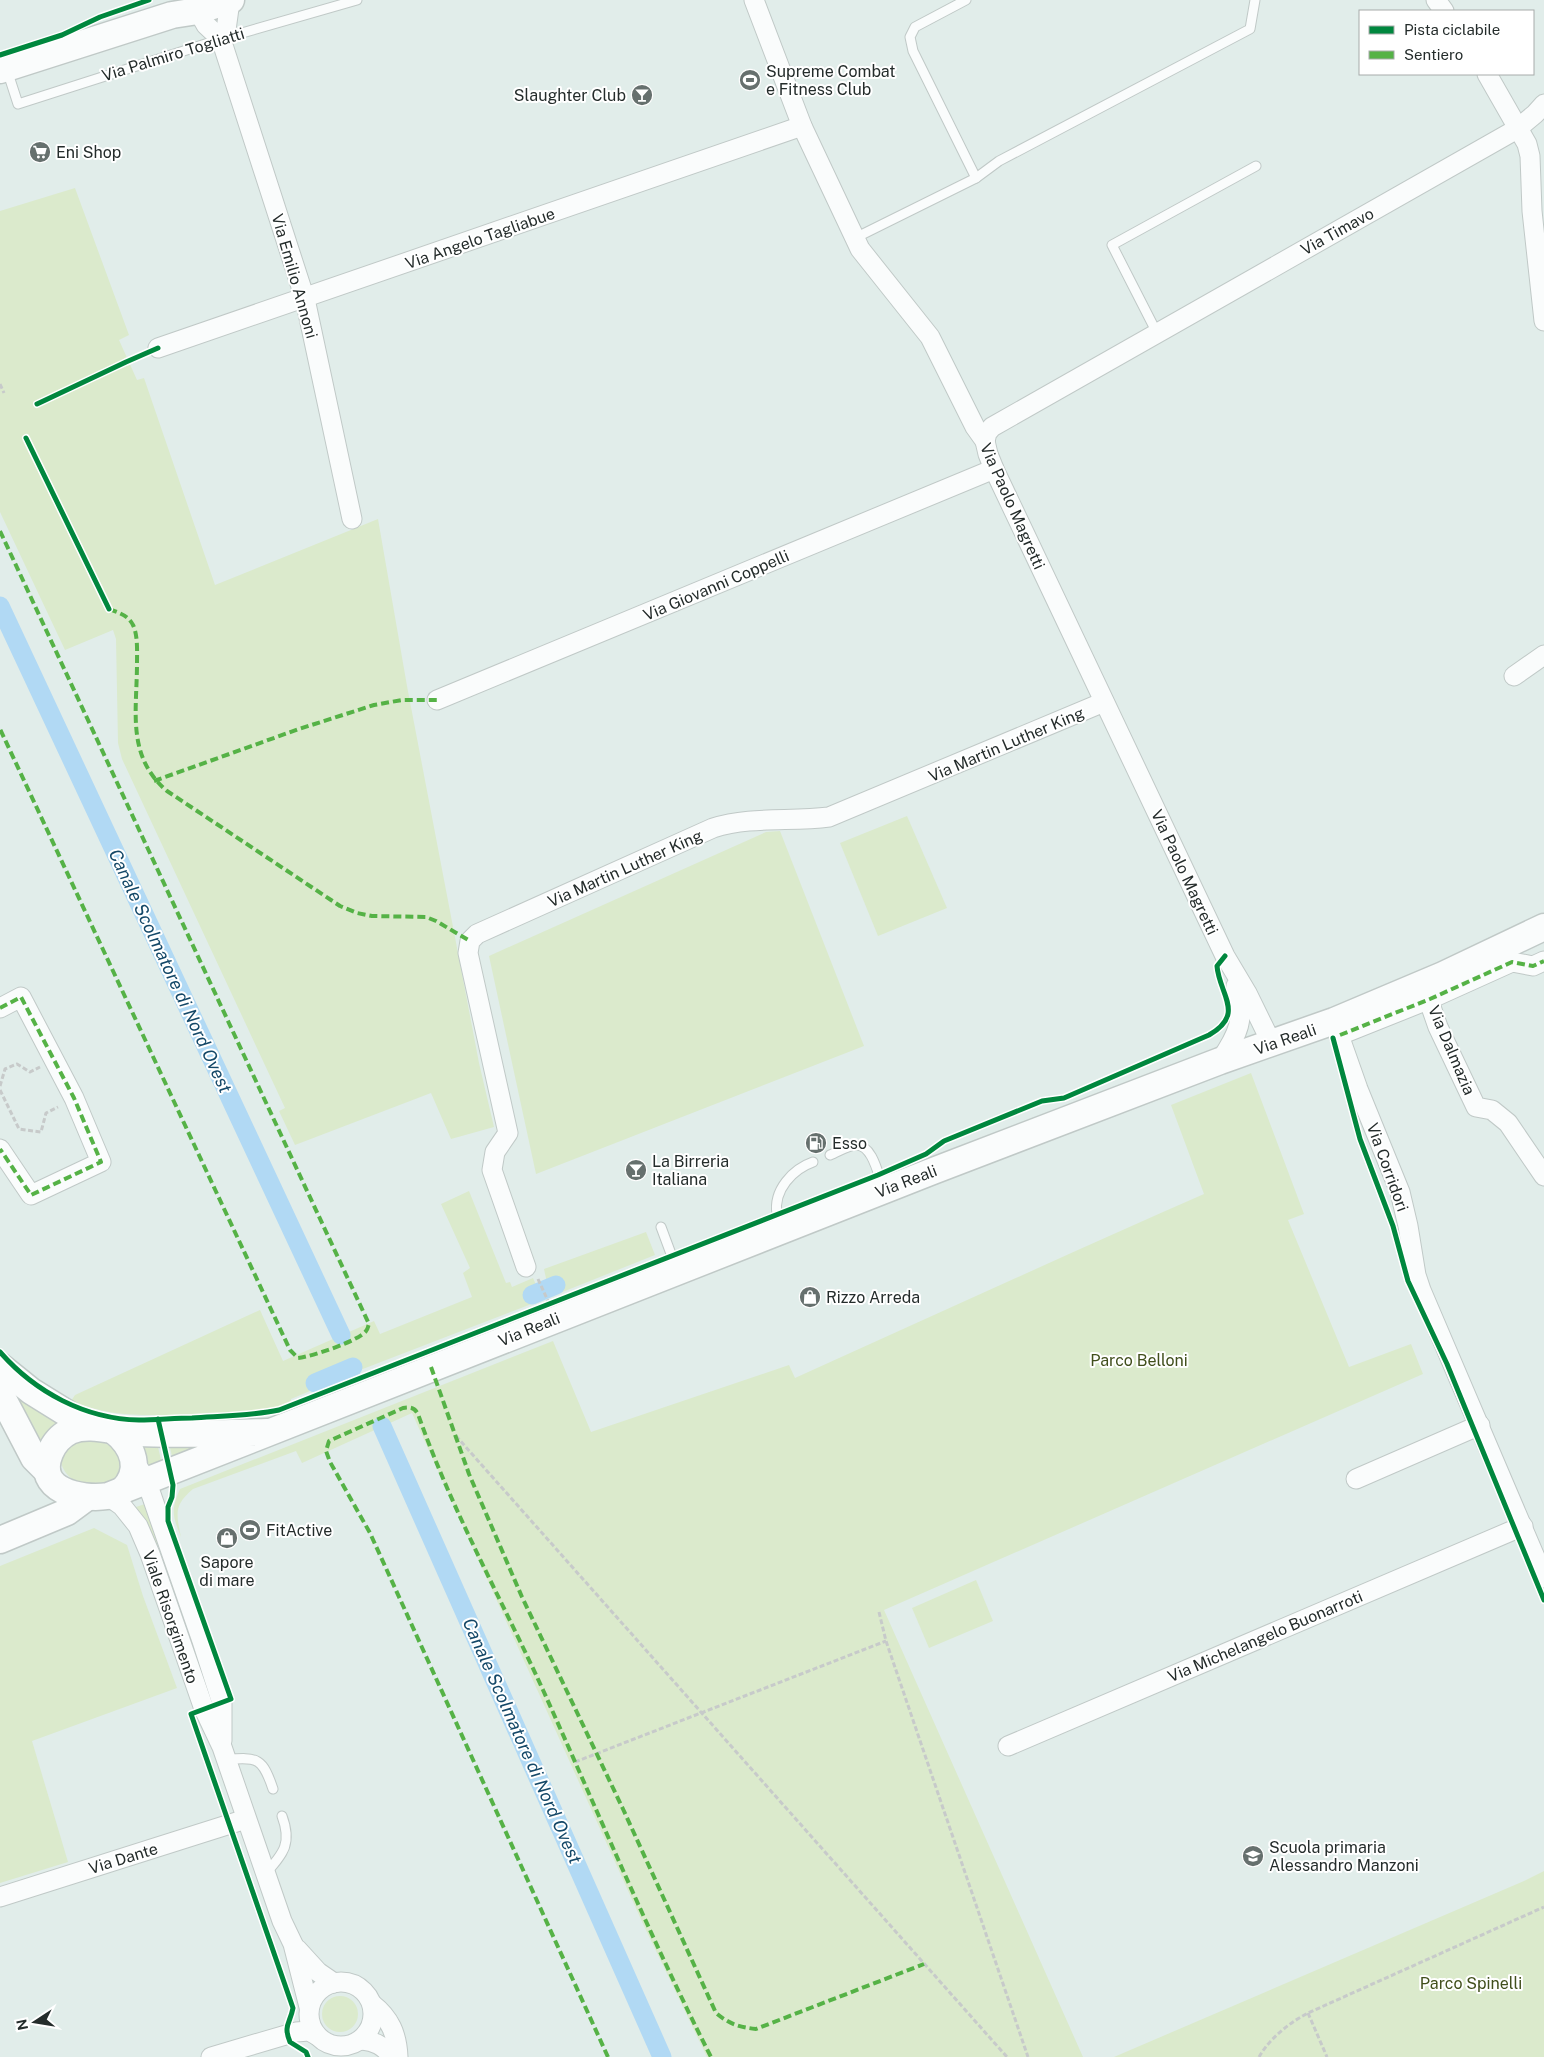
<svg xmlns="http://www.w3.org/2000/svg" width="1544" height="2057" viewBox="0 0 1544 2057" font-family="'Public Sans',sans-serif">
  <rect width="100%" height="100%" fill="#e1edea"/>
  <!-- green -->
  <g fill="#dbeacc">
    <polygon points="75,188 129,335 119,340 137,380 144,378 215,585 378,519 407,686 479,1063 494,1127 451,1139 431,1093 295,1145 279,1111 285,1108 122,759 118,743 116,639 113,630 65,650 0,512 0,211"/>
    <polygon points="907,816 947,908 878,936 840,843"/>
    <polygon points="780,831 864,1046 536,1174 489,956 766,832"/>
    <path d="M1251 1073 1304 1214 1288 1220 1349 1367 1411 1344 1423 1374 884 1610 1083 2057H707L644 1926 412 1413 302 1463 296 1451 193 1489C174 1505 176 1513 181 1537 172 1515 171 1510 180 1489L553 1341 591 1432 789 1365 795 1378C931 1317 1067 1254 1204 1194L1171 1105Z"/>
    <path d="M469 1191 506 1283 510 1282 512 1287 533 1278 537 1287 532 1289V1295L536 1298 541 1296 542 1300 355 1372 351 1363 313 1378 317 1388 291 1399V1403C261 1413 231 1413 200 1414 155 1415 113 1419 71 1401L75 1395 260 1310 283 1361 374 1321 380 1334 472 1297 463 1273 470 1268 441 1204Z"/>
    <polygon points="646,1232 655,1255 550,1297 548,1292 554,1291 556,1285 554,1282 547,1283 544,1269"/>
    <polygon points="15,1385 66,1420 37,1450 6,1393"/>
    <path d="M84 1441C105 1442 111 1441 121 1461L117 1478C73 1507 35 1446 84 1441Z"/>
    <polygon points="214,1442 173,1461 169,1443"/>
    <polygon points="157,1443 162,1464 148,1469 138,1444"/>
    <polygon points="148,1503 161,1544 155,1546 133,1508"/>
    <polygon points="94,1528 127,1545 143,1596 177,1688 32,1741 68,1862 0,1883 0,1566"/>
    <polygon points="976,1580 993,1621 929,1648 912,1608"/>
    <polygon points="1544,1871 1544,2057 1114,2057 1524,1881"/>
    <circle cx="340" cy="2014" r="18"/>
  </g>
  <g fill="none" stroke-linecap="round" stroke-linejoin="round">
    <!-- stream -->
    <polyline stroke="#b1d9f4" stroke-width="5.5" points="323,1374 325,1379"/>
    <!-- canal -->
    <g stroke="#b1d9f4" stroke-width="19">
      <polyline points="0,606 341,1335"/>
      <polyline points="532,1295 556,1285"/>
      <polyline points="315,1383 353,1367"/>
      <polyline points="382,1426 662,2057"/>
    </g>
    <!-- lane casing -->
    <g stroke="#c0c9c7" stroke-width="11">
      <g id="lane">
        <polyline points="966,0 915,27 910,37 913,51 976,178"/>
        <polyline points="7,70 18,104 221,39 357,0"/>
        <polyline points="855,238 976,178 999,161 1250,29 1255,0"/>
        <polyline points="1157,333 1112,245 1256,166"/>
        <path d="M830 1155C838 1152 848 1145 857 1145 873 1146 878 1175 883 1187"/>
        <polyline points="661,1227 677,1270"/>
        <path d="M782 1229C780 1224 777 1219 777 1214 773 1190 793 1169 813 1162"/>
        <path d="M226 1760C258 1756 263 1759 273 1789"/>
        <path d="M266 1873C284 1853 292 1843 282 1816"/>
      </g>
    </g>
    <!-- street casing -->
    <g stroke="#c0c9c7" stroke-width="21">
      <g id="street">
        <polyline points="754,0 802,126 860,249 930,337 975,427 985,441 988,454 994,469 1225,956 1247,993 1272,1044"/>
        <polyline points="1436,0 1444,11"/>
        <polyline points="198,11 206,25 221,39 305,299 352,519"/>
        <polyline points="221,39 226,30 230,1"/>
        <polyline points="1487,74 1527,144 1530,156 1532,211 1544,321"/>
        <polyline points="158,348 802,126"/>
        <polyline points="985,441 987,433 992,427 1517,129 1535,114 1544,104"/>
        <polyline points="1514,676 1544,655"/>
        <polyline points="437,700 994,469"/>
        <polyline points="1423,984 1438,1027 1476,1107 1492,1110 1508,1123 1544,1176"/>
        <polyline points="0,1008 21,997 74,1098 101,1162 31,1195 0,1149"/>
        <polyline points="1334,1021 1358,1089 1400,1192 1408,1226 1416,1275 1421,1290 1544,1578"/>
        <polyline points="1340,1035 1430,999 1512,962 1533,966 1544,961"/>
        <path d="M1220 1061C1238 1035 1246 1018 1236 986"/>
        <path d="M526 1267 492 1170 495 1152 508 1133 468 953 470 941 477 934 713 828C751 816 790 822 829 817L1104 702"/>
        <polyline points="140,1470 151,1494 202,1641 222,1703 222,1741"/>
        <polyline points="1356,1479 1480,1425"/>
        <polyline points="108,1496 122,1506 138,1526 150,1554 204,1709 222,1747 282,1921 293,1944 309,2007"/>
        <polyline points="1008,1746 1523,1526"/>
        <polyline points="0,1897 246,1819"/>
        <polyline points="297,1949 318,1972 334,1983"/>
        <circle cx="341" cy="2014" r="32"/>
        <path d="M372 2004C390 2018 397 2034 398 2057"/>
        <path d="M362 2040C375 2041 384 2046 392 2057"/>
        <polyline points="211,2057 296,2032 309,2031 316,2035"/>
      </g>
    </g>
    <!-- secondary casing -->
    <g stroke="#c0c9c7" stroke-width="29">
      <g id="secondary">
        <polyline points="0,70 172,15 198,11 231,0"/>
        <polyline points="0,1366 31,1391 89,1427"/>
        <polyline points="0,1393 34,1458 47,1471"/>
        <path d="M114 1431C134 1447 142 1470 123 1490"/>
        <path d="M267 1432C224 1433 180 1435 137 1433 115 1433 91 1422 70 1431 60 1436 54 1443 50 1453 34 1491 81 1500 108 1496L933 1171 1220 1061 1334 1021 1443 975 1544 927"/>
        <polyline points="0,1540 67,1512 86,1498"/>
      </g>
    </g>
    <!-- path -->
    <g stroke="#c7caca" stroke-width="3" stroke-dasharray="5 2.5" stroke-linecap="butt">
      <polyline points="0,384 4,393"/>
      <polyline points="37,404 144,354"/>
      <polyline points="26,438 109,609"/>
      <polyline points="0,1086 5,1069 17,1064 30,1072 40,1067"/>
      <polyline points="0,1090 19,1129 41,1132 46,1113 58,1107"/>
      <polyline points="538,1279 548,1301"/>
      <polyline points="456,1436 1007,2057"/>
      <polyline points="879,1612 886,1641 1028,2057"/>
      <polyline points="575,1762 886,1641"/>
      <polyline points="1308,2013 1327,2057"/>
      <path d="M1259 2057C1270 2038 1289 2023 1308 2013L1544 1907"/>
    </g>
    <!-- lane -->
    <use href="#lane" stroke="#fafcfc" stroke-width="9"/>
    <!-- street -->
    <use href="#street" stroke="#fafcfc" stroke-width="19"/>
    <!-- secondary -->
    <use href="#secondary" stroke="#fafcfc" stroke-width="26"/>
    <!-- quiet -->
    <g stroke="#55b246" stroke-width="4" stroke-dasharray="8 4" stroke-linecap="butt">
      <path d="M0 531 369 1324C368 1326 368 1329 366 1331 359 1341 310 1357 298 1358L290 1350 0 729"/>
      <path d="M109 609C119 613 128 615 133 625 138 635 137 652 137 663 137 711 126 756 167 791L340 906 357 913 372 916 426 917 436 921 470 941"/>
      <polyline points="154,781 299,729 374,705 402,700 437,700"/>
      <polyline points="0,1008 21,997 74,1098 101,1162 31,1195 0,1149"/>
      <polyline points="1340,1035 1430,999 1512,962 1533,966 1544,961"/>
      <path d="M431 1367 469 1474 522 1597 623 1809 716 2013C729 2024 739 2027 756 2029L924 1964"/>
      <path d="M608 2057 370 1533 330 1462 326 1451 329 1441 403 1408C410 1407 414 1407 418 1414 451 1509 501 1598 543 1690 598 1812 650 1937 711 2057"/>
    </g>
    <!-- cycleway casing -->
    <g stroke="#fff" stroke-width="8">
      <g id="cycleway">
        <polyline points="0,55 62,35 100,17 149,0"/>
        <polyline points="37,404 126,362 158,348"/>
        <polyline points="26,438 109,609"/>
        <polyline points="1333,1038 1360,1139 1393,1226 1408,1281 1447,1364 1544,1600"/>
        <path d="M0 1352C35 1392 85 1419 139 1420 157 1420 175 1418 192 1418 222 1416 250 1416 279 1410L878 1175 926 1154 944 1141 1042 1101 1064 1098 1209 1035C1246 1014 1219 994 1217 966L1225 956"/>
        <path d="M158 1419 173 1485 172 1497 168 1507V1521L231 1699 191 1714 293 2008C290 2024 283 2025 290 2042L306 2052 308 2057"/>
      </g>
    </g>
    <!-- cycleway -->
    <use href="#cycleway" stroke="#00873e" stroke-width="5"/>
  </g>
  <!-- icons -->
  <defs>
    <g id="stadium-disc" transform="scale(1.125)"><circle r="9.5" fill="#66706e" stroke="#fff"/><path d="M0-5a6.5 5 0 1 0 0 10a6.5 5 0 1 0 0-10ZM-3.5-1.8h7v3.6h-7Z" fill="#fff"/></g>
    <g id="bar-disc" transform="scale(1.125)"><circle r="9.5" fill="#66706e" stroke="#fff"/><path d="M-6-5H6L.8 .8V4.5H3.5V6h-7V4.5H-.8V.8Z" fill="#fff"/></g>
    <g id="supermarket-disc" transform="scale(1.125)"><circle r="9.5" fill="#66706e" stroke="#fff"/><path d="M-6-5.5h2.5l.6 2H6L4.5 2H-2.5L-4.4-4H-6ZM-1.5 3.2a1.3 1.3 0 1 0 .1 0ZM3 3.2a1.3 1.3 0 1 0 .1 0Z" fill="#fff"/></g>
    <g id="fuel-disc" transform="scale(1.125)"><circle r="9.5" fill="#66706e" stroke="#fff"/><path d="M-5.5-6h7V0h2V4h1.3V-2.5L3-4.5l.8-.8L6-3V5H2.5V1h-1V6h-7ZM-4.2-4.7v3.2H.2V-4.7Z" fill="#fff"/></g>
    <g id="shop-disc" transform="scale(1.125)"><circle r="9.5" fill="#66706e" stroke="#fff"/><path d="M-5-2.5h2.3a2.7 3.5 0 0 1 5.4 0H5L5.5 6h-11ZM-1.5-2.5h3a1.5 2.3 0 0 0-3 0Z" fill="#fff"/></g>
    <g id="school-disc" transform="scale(1.125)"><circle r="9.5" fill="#66706e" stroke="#fff"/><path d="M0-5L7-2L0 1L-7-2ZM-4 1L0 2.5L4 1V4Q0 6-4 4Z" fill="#fff"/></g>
  </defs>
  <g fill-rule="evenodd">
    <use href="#stadium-disc" x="750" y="80"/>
    <use href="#bar-disc" x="642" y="95"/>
    <use href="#supermarket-disc" x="40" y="152"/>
    <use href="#fuel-disc" x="816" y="1143"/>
    <use href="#bar-disc" x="636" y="1170"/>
    <use href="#shop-disc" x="810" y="1297"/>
    <use href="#stadium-disc" x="250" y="1530"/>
    <use href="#shop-disc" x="227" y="1538"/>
    <use href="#school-disc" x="1253" y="1856"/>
  </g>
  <g text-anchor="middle" stroke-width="4" stroke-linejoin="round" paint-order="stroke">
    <!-- street labels -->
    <g font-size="16" fill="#242c2b" stroke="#fff">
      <text transform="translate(173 54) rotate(-17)" y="6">Via Palmiro Togliatti</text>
      <text transform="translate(1337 231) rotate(-29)" y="6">Via Timavo</text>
      <text transform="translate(480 238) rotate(-19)" y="6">Via Angelo Tagliabue</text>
      <text transform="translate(295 276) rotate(74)" y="6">Via Emilio Annoni</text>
      <text transform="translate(1013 506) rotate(66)" y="6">Via Paolo Magretti</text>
      <text transform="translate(716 585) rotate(-23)" y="6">Via Giovanni Coppelli</text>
      <text transform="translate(1006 744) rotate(-23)" y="6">Via Martin Luther King</text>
      <text transform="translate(625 868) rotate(-24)" y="6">Via Martin Luther King</text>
      <text transform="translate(1185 872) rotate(65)" y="6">Via Paolo Magretti</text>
      <text transform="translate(1285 1039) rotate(-19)" y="6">Via Reali</text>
      <text transform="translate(1452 1050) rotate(67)" y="6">Via Dalmazia</text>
      <text transform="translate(1388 1167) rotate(70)" y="6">Via Corridori</text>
      <text transform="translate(906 1181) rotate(-21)" y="6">Via Reali</text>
      <text transform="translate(529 1329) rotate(-22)" y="6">Via Reali</text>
      <text transform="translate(171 1617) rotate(71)" y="6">Viale Risorgimento</text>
      <text transform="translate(1265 1636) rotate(-23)" y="6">Via Michelangelo Buonarroti</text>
      <text transform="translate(123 1858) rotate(-17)" y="6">Via Dante</text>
    </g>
    <!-- poi labels -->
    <g font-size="16" fill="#242c2b" stroke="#fff" text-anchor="start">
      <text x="766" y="77">Supreme Combat<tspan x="766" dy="18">e Fitness Club</tspan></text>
      <text x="626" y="101" text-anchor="end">Slaughter Club</text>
      <text x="56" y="158">Eni Shop</text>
      <text x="832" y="1149">Esso</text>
      <text x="652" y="1167">La Birreria<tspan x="652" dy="18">Italiana</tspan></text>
      <text x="826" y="1303">Rizzo Arreda</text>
      <text x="266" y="1536">FitActive</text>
      <text x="227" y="1568" text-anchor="middle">Sapore<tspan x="227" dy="18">di mare</tspan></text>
      <text x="1269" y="1853">Scuola primaria<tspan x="1269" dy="18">Alessandro Manzoni</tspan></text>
    </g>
    <!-- park labels -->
    <g font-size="16" fill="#414f1c" stroke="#fff">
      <text x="1139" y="1366">Parco Belloni</text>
      <text x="1471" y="1989">Parco Spinelli</text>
    </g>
    <!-- water labels -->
    <g font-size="18" font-style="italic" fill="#144868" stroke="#fff">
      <text transform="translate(170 971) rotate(65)" y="6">Canale Scolmatore di Nord Ovest</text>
      <text transform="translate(522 1741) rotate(66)" y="6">Canale Scolmatore di Nord Ovest</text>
    </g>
  </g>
  <!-- legend -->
  <rect x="1359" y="10" width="175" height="65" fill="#ffffff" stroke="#a7abaa"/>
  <rect x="1369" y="26" width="25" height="8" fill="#00873e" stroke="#a7abaa"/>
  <text x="1404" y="35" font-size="15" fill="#242c2b">Pista ciclabile</text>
  <rect x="1369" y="51" width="25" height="8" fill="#55b246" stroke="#a7abaa"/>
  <text x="1404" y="60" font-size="15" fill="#242c2b">Sentiero</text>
  <!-- north arrow -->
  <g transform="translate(35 2022) rotate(258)" stroke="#ffffff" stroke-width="4" paint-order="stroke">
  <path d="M0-4L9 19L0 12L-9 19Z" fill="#242c2b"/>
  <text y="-8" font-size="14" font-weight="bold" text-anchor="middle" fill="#242c2b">N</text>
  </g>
</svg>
